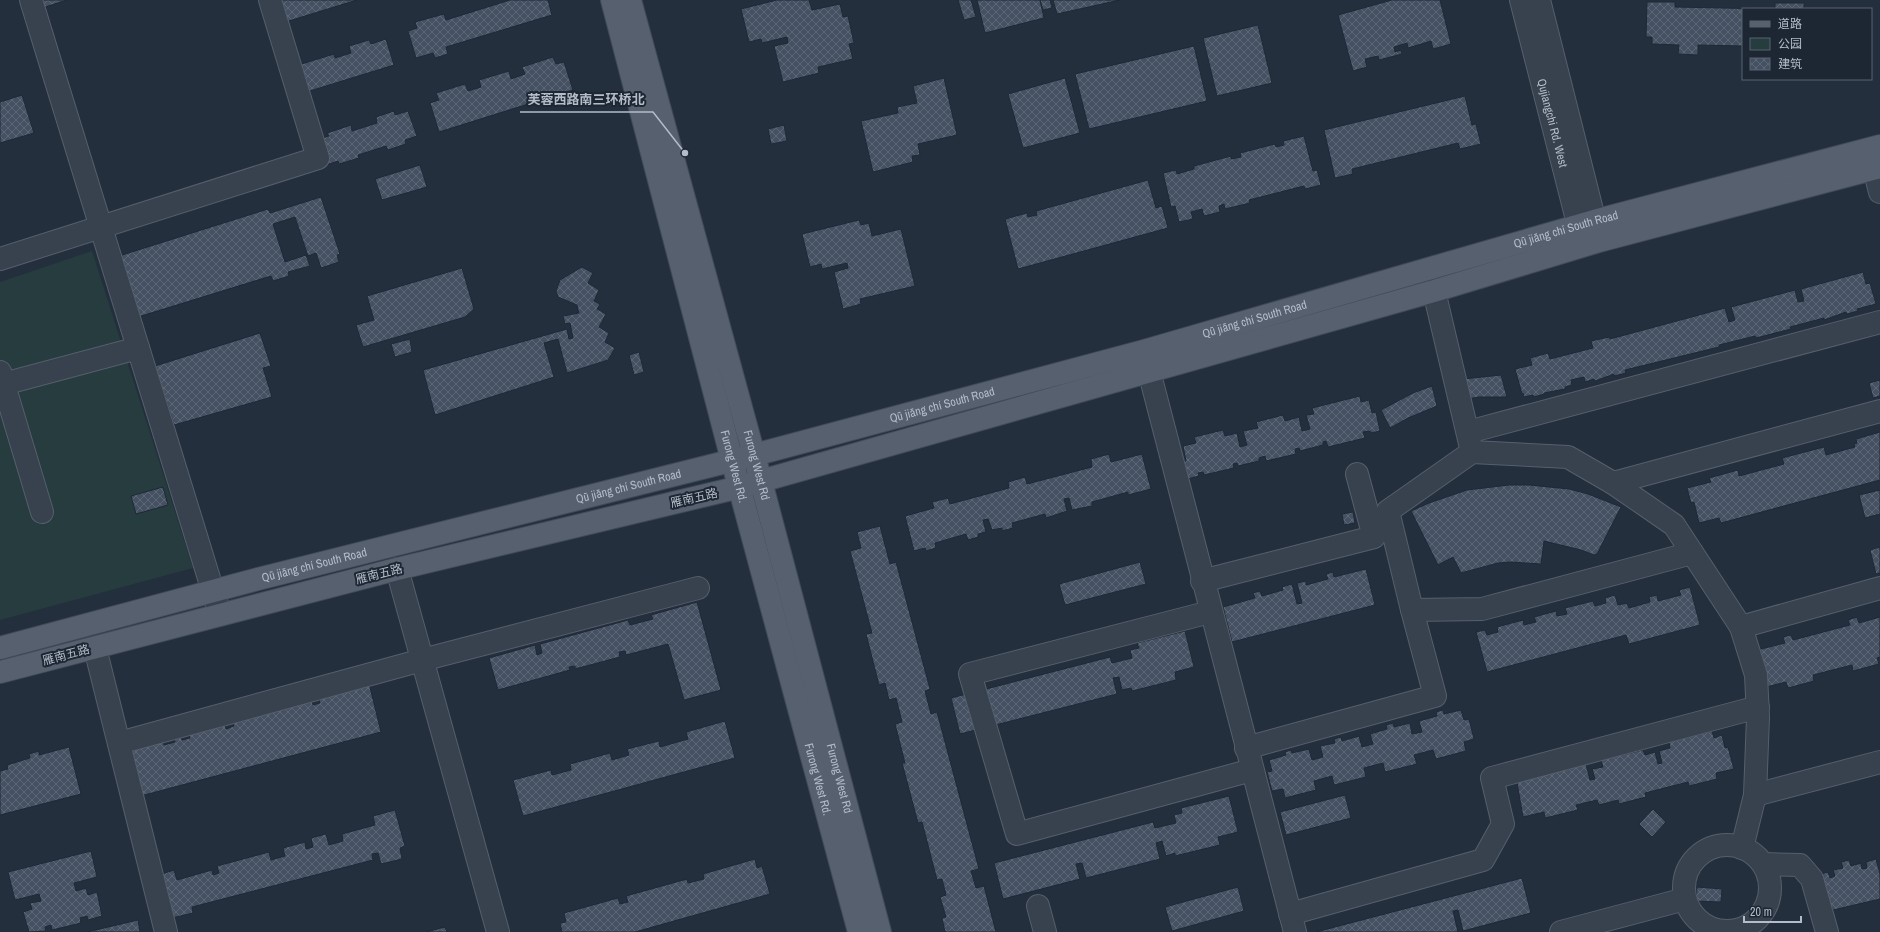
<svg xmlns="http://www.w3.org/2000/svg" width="1880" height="932" viewBox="0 0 1880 932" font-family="'Archivo Narrow','Noto Sans SC',sans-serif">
  <defs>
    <pattern id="building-cross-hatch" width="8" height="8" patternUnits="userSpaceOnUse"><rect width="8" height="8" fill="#455162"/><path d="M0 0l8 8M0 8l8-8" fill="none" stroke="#5d6877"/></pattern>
  </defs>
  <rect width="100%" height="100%" fill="#242f3e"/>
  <!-- green -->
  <polygon fill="#263c3f" points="92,251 193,568 0,620 0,282"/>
  <!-- building -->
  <g fill="url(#building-cross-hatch)" stroke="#1f2835">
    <polygon points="30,0 67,0 33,11"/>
    <polygon points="271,0 357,0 279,24"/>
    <polygon points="510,0 548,0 552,15 446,47 448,54 435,58 433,53 416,58 408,31 417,28 415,22 444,14 446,20"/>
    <polygon points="777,0 809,0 812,10 840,4 843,17 848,16 854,43 849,44 853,59 818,67 819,73 783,82 774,46 788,43 787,37 762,43 761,39 749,42 741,9"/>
    <polygon points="958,0 971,0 976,17 964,20"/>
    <polygon points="977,0 1040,0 1044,18 985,33"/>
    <polygon points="1040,0 1050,0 1052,8 1043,10"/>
    <polygon points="1053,0 1120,0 1057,14"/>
    <polygon points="1392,0 1440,0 1451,44 1433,49 1431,41 1408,48 1407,43 1394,47 1395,52 1401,50 1402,54 1379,60 1378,56 1365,59 1367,67 1353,71 1338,15"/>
    <polygon points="1647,2 1675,2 1675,7 1770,9 1743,9 1743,46 1698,45 1698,55 1678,54 1679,45 1652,44 1652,37 1646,37"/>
    <rect x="1775" y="3" width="29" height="6"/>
    <polygon points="1258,25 1272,83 1217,96 1203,38"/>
    <polygon points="386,39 394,65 300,94 292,67 334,54 335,58 351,53 349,46 369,40 371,44"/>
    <polygon points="1194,46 1207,101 1089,129 1075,74"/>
    <polygon points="553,57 556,64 564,62 573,90 439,132 430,103 439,100 436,93 465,84 468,91 481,87 479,80 509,71 511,79 525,74 522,67"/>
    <polygon points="944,78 957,135 918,144 920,155 912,156 913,162 873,172 861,121 898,113 897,107 917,103 913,86"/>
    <polygon points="1065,78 1080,133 1023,148 1008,94"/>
    <polygon points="22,95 34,133 0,143 0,102"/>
    <polygon points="1465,96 1472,125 1476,124 1481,144 1460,149 1458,143 1352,169 1353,174 1335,178 1324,130"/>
    <polygon points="394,111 395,115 408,111 417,136 405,140 406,144 388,150 386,146 358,155 359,158 339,164 338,161 323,166 315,140 329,136 327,133 351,125 352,131 377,123 376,117"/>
    <polygon points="784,125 787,141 771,144 768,129"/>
    <polygon points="1304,136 1313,171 1317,170 1321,185 1305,189 1304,186 1249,200 1250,203 1225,209 1224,204 1219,206 1220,212 1204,216 1202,209 1191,212 1193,219 1179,222 1175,206 1171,207 1163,173 1176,170 1177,174 1194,169 1194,166 1231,156 1231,159 1241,157 1240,153 1275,144 1276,147 1284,145 1283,141"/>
    <polygon points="420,165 427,187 382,200 375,179"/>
    <polygon points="1148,180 1156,208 1162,206 1168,228 1018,269 1005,219 1027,213 1028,217 1037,215 1036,211"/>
    <polygon points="321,197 340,254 337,255 339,262 321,268 316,253 308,256 295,217 273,224 285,262 306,255 310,266 288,272 289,276 273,281 271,276 138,317 119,256 268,209 270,213"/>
    <polygon points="859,220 861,225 869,223 872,236 901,229 915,286 860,299 861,304 843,309 834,272 848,268 847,263 822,269 821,264 810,267 802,234"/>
    <polygon points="582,267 593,273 588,283 599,290 594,301 600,304 597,309 606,314 599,327 609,333 605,342 615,348 608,360 567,373 558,339 544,343 554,377 435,415 423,370 567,329 569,339 573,338 570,323 565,324 563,316 579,313 578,310 577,305 558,297 556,291 560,280"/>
    <polygon points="462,268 474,309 465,317 363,347 356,325 374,320 367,296"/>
    <polygon points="1863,272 1866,284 1870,283 1876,304 1857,309 1858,311 1847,314 1846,312 1824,320 1824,318 1790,327 1791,329 1756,338 1755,336 1719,345 1719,347 1625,370 1626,373 1614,376 1614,374 1595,381 1594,379 1585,382 1584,377 1571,380 1572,385 1565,387 1565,389 1544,393 1544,394 1534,397 1533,395 1524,397 1523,393 1522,394 1515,369 1532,365 1530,358 1548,353 1550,359 1593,348 1591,341 1609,337 1610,339 1725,308 1729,322 1735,320 1731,307 1795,290 1798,302 1804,301 1801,289"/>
    <polygon points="260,333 271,366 263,368 272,397 174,425 155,366"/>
    <polygon points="410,339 412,352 395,357 391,344"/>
    <polygon points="639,352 644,372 634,375 629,355"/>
    <polygon points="1501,375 1507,397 1479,397 1461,400 1454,380"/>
    <polygon points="1880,380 1880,396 1873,398 1869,383"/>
    <polygon points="1432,386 1437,406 1408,418 1390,428 1381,410 1413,393"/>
    <polygon points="1360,396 1361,402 1369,400 1372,413 1376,412 1380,431 1371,433 1370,431 1363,432 1365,438 1328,447 1326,441 1323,442 1323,445 1300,451 1299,448 1295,449 1296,454 1266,461 1265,456 1259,458 1259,461 1238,466 1237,463 1233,464 1234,468 1204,475 1203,472 1198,473 1199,476 1187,479 1183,462 1186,461 1183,446 1196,443 1194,437 1223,430 1225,436 1237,433 1240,447 1247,445 1243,431 1258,428 1256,422 1283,415 1285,421 1299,417 1302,431 1310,429 1306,415 1314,414 1312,408"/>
    <polygon points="1880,432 1880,480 1721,523 1719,518 1699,523 1694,502 1691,503 1687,488 1711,482 1709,478 1738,470 1739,476 1784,464 1782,458 1824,447 1826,455 1855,447 1854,444 1857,443 1856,439"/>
    <polygon points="1109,454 1111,462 1142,454 1151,489 1128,495 1128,492 1092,502 1092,506 1072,510 1069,498 1064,499 1067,511 1046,518 1045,514 1012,523 1013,528 1002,531 1002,528 992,530 988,519 983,520 986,532 978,534 978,537 968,540 966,534 935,543 936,548 926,551 925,548 914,551 905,516 934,508 932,502 948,498 950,504 1009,488 1008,482 1025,477 1027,484 1092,467 1091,459"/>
    <polygon points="1509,485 1529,485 1569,489 1588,494 1621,507 1597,554 1594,555 1581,550 1544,541 1541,564 1510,562 1498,563 1461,573 1453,557 1438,565 1411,511 1429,503 1467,490"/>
    <polygon points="163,487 168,505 136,514 131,496"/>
    <polygon points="1880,490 1880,514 1865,518 1859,495"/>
    <polygon points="1353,512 1355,523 1344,525 1342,514"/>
    <polygon points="880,526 890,564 896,562 930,689 925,691 931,714 937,712 979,869 971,871 976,888 984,886 996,932 945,932 942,918 946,917 940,897 946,895 942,879 937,880 922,822 918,823 902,763 905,763 895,724 902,722 896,698 889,700 885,683 879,685 866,634 872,633 850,551 861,548 857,532"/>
    <polygon points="1880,547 1880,573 1876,574 1870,550"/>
    <polygon points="1140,562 1146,584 1065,605 1059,584"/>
    <polygon points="1366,569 1375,605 1232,642 1223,607 1255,598 1253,593 1260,591 1262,596 1283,590 1282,587 1292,584 1297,604 1302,603 1297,583 1306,581 1306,585 1328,579 1326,574 1333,572 1334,577"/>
    <polygon points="1690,587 1700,625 1629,644 1626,635 1487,672 1476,632 1485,630 1487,635 1498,632 1497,627 1523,620 1524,625 1536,622 1534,617 1556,611 1557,616 1567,614 1565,608 1593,601 1595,606 1606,603 1605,598 1615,595 1618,605 1627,603 1629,608 1650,602 1649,597 1657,595 1658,601 1681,595 1679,590"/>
    <polygon points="697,602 721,690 684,700 668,644 626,655 625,651 619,652 620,657 575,669 575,666 569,667 570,670 498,690 489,658 535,645 537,655 542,653 540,644 628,620 630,625 653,619 651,615"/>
    <polygon points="1857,617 1859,623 1880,617 1880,657 1877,658 1879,664 1853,671 1852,665 1813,675 1814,681 1788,688 1786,682 1766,687 1757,650 1785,643 1783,637 1791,635 1793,640 1850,625 1848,620"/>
    <polygon points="1185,631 1194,667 1175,672 1176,680 1132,691 1131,688 1122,690 1119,677 1113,678 1117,694 960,734 951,698 1110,657 1112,663 1132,658 1130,650 1139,648 1137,643"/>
    <polygon points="369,683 381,732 137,797 130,750 163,741 164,745 175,742 174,738 181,736 182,740 190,738 187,729 224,720 226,729 234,726 233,722 311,697 313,705 320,703 318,696"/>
    <polygon points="1443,710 1444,714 1461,710 1464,720 1469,719 1474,739 1464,742 1466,751 1436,759 1433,750 1414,755 1417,764 1385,772 1383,763 1364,768 1366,777 1334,785 1332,776 1314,781 1316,790 1285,798 1283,789 1272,791 1267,772 1272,771 1269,760 1286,755 1285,752 1291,750 1292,753 1309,749 1312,760 1323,757 1320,746 1335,743 1334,739 1341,737 1342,741 1359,736 1362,747 1373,744 1370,734 1387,729 1386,725 1393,723 1394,727 1410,723 1412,734 1422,732 1419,721 1437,716 1436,712"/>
    <polygon points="725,721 735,758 523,816 513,780 551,770 552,775 571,770 570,764 610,753 612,760 629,755 627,749 659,741 660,747 688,739 686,732"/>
    <polygon points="1712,731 1714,738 1722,735 1725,748 1728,747 1734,769 1716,773 1717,779 1689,786 1688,782 1645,793 1646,797 1619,804 1618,800 1599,805 1597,800 1576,805 1578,810 1545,818 1544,812 1523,817 1516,777 1565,765 1566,770 1576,767 1575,763 1585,760 1590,780 1595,779 1592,769 1603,767 1601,760 1643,750 1645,755 1655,752 1658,764 1662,763 1659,751 1670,748 1669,742"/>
    <polygon points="69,747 81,794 0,815 0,771 8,769 7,765 30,758 29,754 39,751 39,755"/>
    <polygon points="1345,795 1351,818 1286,835 1280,812"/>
    <polygon points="1229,796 1238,832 1218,837 1220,845 1175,856 1175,853 1166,856 1162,841 1156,843 1160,859 1086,878 1082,863 1076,864 1080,879 1003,899 994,863 1153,822 1155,828 1176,823 1174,815 1182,813 1181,808"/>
    <polygon points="1653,809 1666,822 1652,837 1639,824"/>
    <polygon points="395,810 405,846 400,848 402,859 381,864 378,853 372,854 373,860 192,907 193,913 172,918 156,876 174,870 177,880 212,870 213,875 219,873 217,866 269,852 271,860 285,856 283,848 305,842 306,849 313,847 311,838 326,834 329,845 343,841 342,834 375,825 373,816"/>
    <polygon points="91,851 97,877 74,883 76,891 86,888 88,895 97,892 102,916 88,920 87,916 80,918 81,923 52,930 51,925 45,927 46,931 29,932 23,912 32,909 30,903 41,901 39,894 15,900 8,872"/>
    <polygon points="755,859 757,868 762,866 770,894 635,932 562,932 560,923 566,922 564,913 618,898 620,904 628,902 626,896 687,879 688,883 704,879 703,874"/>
    <polygon points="1876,859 1880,874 1880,899 1833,910 1832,907 1823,910 1818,875 1828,872 1830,878 1835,876 1833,870 1843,868 1841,862 1849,860 1851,866 1861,863 1862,869 1867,868 1866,862"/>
    <polygon points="1522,878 1531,913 1463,931 1458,910 1453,911 1458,932 1316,932"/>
    <polygon points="1238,887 1244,911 1172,931 1165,907"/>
    <polygon points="1697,887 1722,889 1721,902 1696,901"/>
    <polygon points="138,920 140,932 87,932"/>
    <polygon points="445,927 447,932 426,932"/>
  </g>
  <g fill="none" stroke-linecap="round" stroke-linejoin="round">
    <!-- minor casing -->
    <g stroke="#565f6c" stroke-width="24">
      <g id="minor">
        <polyline points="31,0 220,614"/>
        <path id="s1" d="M1521 0 1583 243"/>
        <polyline points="1539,0 1599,238"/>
        <polyline points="1874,168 1880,192"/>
        <polyline points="0,259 318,158 270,0"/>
        <polyline points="1434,291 1472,452 1568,457 1613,483 1674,525 1741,627 1756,675 1758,717 1755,795 1742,848"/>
        <polyline points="1149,371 1295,932"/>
        <polyline points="0,372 42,512"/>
        <polyline points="0,385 138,348"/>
        <polyline points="1468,432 1880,322"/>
        <polyline points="1472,452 1388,511 1412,610 1482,609 1692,553"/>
        <polyline points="1613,483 1880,411"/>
        <polyline points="397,569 498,932"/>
        <polyline points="1202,581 1374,537 1357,474"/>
        <polyline points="1210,612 970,674 1017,834 1252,770"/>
        <polyline points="1741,627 1880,588"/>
        <polyline points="95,648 166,932"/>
        <polyline points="119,743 422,660 698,588"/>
        <polyline points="1246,748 1435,696 1412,610"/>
        <polyline points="1755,795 1880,762"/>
        <circle cx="1727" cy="888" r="43"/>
        <polyline points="1763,864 1800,865 1812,879 1827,932"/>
        <polyline points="1038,906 1045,932"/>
        <polyline points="1290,914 1483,860 1503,824 1492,778 1758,707"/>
        <polyline points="1561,932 1685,899"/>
      </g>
    </g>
    <!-- major casing -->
    <g stroke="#414a57" stroke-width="24">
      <g id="major">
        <path id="s2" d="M612 0 732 460 859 932"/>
        <path id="s3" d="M630 0 754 455 880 932"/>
        <path id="s4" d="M0 648 258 579 754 455 1144 351 1594 221 1880 146"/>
        <polyline points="0,672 397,569 740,487 1434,291 1599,241 1880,167"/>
      </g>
    </g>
    <!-- minor -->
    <use href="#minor" stroke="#38414e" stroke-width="22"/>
    <!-- major -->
    <use href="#major" stroke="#56606e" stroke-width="22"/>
  </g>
  <g text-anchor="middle" stroke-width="4" stroke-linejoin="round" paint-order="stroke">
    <!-- street labels -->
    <g font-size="12" fill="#b4bcc9" stroke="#1d2633">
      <text dy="4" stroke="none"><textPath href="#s1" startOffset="127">Qujiangchi Rd. West</textPath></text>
      <text dy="4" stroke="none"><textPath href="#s4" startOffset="1621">Qū jiāng chí South Road</textPath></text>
      <text dy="4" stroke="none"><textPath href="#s4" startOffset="1297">Qū jiāng chí South Road</textPath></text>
      <text dy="4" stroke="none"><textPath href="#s4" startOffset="973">Qū jiāng chí South Road</textPath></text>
      <text dy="4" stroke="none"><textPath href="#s2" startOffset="482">Furong West Rd.</textPath></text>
      <text dy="4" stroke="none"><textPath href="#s3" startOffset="482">Furong West Rd</textPath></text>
      <text dy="4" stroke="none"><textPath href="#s4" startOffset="649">Qū jiāng chí South Road</textPath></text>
      <text transform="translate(694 498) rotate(-13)" y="4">雁南五路</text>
      <text dy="4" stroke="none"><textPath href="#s4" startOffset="325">Qū jiāng chí South Road</textPath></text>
      <text transform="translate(379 574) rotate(-14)" y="4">雁南五路</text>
      <text transform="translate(66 655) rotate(-15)" y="4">雁南五路</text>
      <text dy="4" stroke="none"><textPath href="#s2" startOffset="806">Furong West Rd.</textPath></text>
      <text dy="4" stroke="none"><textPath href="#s3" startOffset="806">Furong West Rd</textPath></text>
    </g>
  </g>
  <!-- callouts -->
  <path fill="none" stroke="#b4bcc9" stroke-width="1.5" d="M685 153L653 112H520"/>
  <circle fill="#b4bcc9" stroke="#1d2633" stroke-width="1.5" cx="685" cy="153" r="4"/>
  <g font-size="13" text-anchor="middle" font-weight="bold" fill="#b4bcc9" stroke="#1d2633" stroke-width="4" stroke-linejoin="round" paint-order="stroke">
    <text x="586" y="104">芙蓉西路南三环桥北</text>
  </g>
  <!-- legend -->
  <rect x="1742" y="8" width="130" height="72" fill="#1d2633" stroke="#59626f"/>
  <rect x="1750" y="21" width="20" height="6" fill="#56606e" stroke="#59626f"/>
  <text x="1778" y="28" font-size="12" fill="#b4bcc9">道路</text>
  <rect x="1750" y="38" width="20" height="12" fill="#263c3f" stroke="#59626f"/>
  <text x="1778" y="48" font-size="12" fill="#b4bcc9">公园</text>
  <rect x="1750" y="58" width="20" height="12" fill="url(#building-cross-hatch)" stroke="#59626f"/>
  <text x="1778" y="68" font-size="12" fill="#b4bcc9">建筑</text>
  <!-- scale -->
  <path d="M1744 916v6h57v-6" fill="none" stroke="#b4bcc9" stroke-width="2"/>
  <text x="1750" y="916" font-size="12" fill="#b4bcc9" stroke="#1d2633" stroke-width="3" paint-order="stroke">20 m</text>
</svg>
